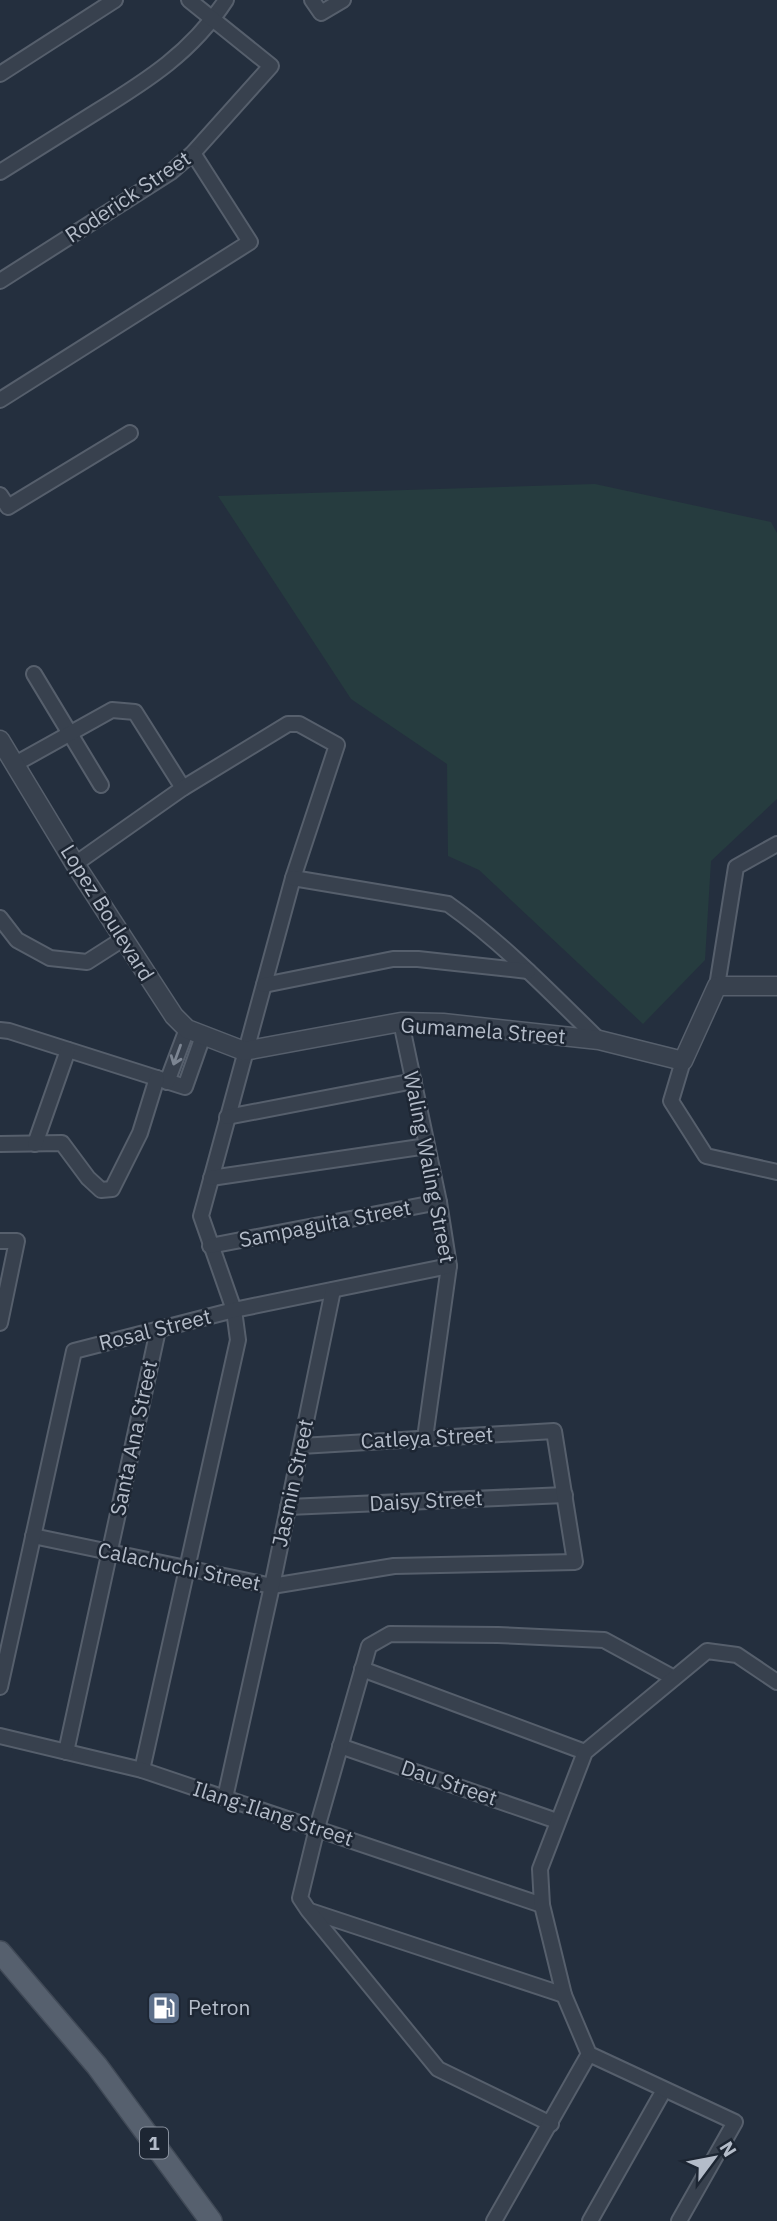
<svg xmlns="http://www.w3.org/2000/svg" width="777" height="2221" viewBox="0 0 777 2221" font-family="'IBM Plex Sans',sans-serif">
  <rect width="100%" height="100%" fill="#242f3e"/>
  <!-- green -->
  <polygon fill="#263c3f" points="595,484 771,522 777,533 777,799 711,861 705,960 643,1024 479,870 448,856 447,764 351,699 218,496"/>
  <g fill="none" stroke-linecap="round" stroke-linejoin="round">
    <!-- minor casing -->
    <g stroke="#565f6c" stroke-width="18">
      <g id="minor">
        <polyline points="312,0 321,13 343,0"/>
        <polyline points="0,74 115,0"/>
        <path d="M0 172C32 152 64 132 96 112 148 80 192 52 226 0"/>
        <polyline points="0,281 171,172 193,153 271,66 189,0"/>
        <polyline points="0,400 250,242 193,153"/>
        <polyline points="0,495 8,507 130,433"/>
        <polyline points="34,674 101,785"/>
        <polyline points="15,764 112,710 135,712 183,788"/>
        <polyline points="75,864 183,788 288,724 299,724 337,745 293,878 201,1216 234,1310 238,1340 142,1770"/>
        <path d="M293 878 448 904C503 943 551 993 599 1040"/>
        <polyline points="0,918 17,940 50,958 87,962 123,939"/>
        <polyline points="264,985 393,959 418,959 528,971"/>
        <polyline points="717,986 736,867 777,844"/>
        <polyline points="401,1022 439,1202 449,1266 425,1438"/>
        <polyline points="0,1030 9,1031 185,1087 203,1036"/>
        <polyline points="683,1061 671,1101 706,1156 777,1172"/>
        <polyline points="167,1082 187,1029"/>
        <polyline points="227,1117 414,1081"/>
        <polyline points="0,1144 62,1143 88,1178 101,1190 112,1189 140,1133 157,1078"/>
        <polyline points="35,1144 68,1050"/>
        <polyline points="211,1178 427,1146"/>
        <polyline points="0,1241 17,1241 0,1323"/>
        <polyline points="210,1246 439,1202"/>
        <polyline points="288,1507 565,1495"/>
        <polyline points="33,1536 272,1586 394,1566 575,1562 554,1431 301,1446"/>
        <polyline points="362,1669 585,1752"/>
        <polyline points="0,1687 74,1351 234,1310 449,1266"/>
        <polyline points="0,1736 142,1770 542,1905"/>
        <polyline points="340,1746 557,1821"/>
        <polyline points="66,1752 158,1330"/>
        <polyline points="225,1798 272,1586 333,1290"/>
        <polyline points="310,1911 564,1995"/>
        <polyline points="551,2124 438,2069 308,1910 300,1898 317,1828 369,1646 390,1634 498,1635 604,1640 674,1678"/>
        <polyline points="494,2221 589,2054"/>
        <polyline points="590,2221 664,2090"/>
        <polyline points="679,2221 735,2122 589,2054 564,1995 542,1905 540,1869 585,1752 707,1651 737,1655 777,1682"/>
      </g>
    </g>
    <!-- tertiary casing -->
    <g stroke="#565f6c" stroke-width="21">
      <polyline id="tertiary" points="0,740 75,864 174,1016 187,1029 244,1051 401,1022 443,1023 599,1040 683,1061 717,986 777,986"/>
    </g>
    <!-- primary casing -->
    <g stroke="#414a57" stroke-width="24">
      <polyline id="primary" points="0,1952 97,2066 211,2221"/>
    </g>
    <!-- minor -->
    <use href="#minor" stroke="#38414e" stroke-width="14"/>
    <!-- tertiary -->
    <use href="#tertiary" stroke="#38414e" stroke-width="18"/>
    <!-- primary -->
    <use href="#primary" stroke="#56606e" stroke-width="21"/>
  </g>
  <!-- one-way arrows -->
  <defs><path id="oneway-shaft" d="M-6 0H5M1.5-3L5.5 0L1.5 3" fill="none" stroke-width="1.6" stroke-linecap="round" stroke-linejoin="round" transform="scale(1.75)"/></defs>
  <use stroke="#7c8592" href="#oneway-shaft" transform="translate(177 1055) rotate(110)"/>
  <!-- icons -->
  <defs>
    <g id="fuel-square" transform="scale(1.75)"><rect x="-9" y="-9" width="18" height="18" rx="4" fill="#5c6f8a" stroke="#1d2633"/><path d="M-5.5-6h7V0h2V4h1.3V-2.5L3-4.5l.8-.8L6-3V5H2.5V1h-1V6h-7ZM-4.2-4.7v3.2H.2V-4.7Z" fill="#fff"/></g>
  </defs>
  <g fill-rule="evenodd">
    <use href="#fuel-square" x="164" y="2008"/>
  </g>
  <g text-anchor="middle" stroke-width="5" stroke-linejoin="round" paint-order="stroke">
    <!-- shield labels -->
    <rect fill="#1d2633" stroke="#878f9c" stroke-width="2" x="140" y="2127.5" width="28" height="31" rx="5"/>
    <g font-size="19" font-weight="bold" fill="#b4bcc9">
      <text x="154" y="2150">1</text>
    </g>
    <!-- street labels -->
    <g font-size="21" fill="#b4bcc9" stroke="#1d2633">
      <text transform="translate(128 197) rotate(-34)" y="7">Roderick Street</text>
      <text transform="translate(107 913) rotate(58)" y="7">Lopez Boulevard</text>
      <text transform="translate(483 1031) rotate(4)" y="7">Gumamela Street</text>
      <text transform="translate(429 1167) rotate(79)" y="7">Waling Waling Street</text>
      <text transform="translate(325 1224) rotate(-11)" y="7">Sampaguita Street</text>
      <text transform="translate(155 1330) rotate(-14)" y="7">Rosal Street</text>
      <text transform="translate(134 1438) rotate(-78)" y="7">Santa Ana Street</text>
      <text transform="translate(427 1438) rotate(-3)" y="7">Catleya Street</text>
      <text transform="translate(293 1483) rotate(-78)" y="7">Jasmin Street</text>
      <text transform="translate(426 1501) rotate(-3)" y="7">Daisy Street</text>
      <text transform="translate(179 1567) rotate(12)" y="7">Calachuchi Street</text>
      <text transform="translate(449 1783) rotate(19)" y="7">Dau Street</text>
      <text transform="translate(273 1814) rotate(18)" y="7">Ilang-Ilang Street</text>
    </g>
    <!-- poi labels -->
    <g font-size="21" fill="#b4bcc9" stroke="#1d2633" text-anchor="start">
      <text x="188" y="2015">Petron</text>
    </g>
  </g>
  <!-- north arrow -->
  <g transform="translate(714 2158) rotate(58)" stroke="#1d2633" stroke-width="5" paint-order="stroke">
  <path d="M0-5L12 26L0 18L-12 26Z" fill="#b4bcc9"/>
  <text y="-10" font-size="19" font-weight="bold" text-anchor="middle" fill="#b4bcc9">N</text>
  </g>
</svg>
